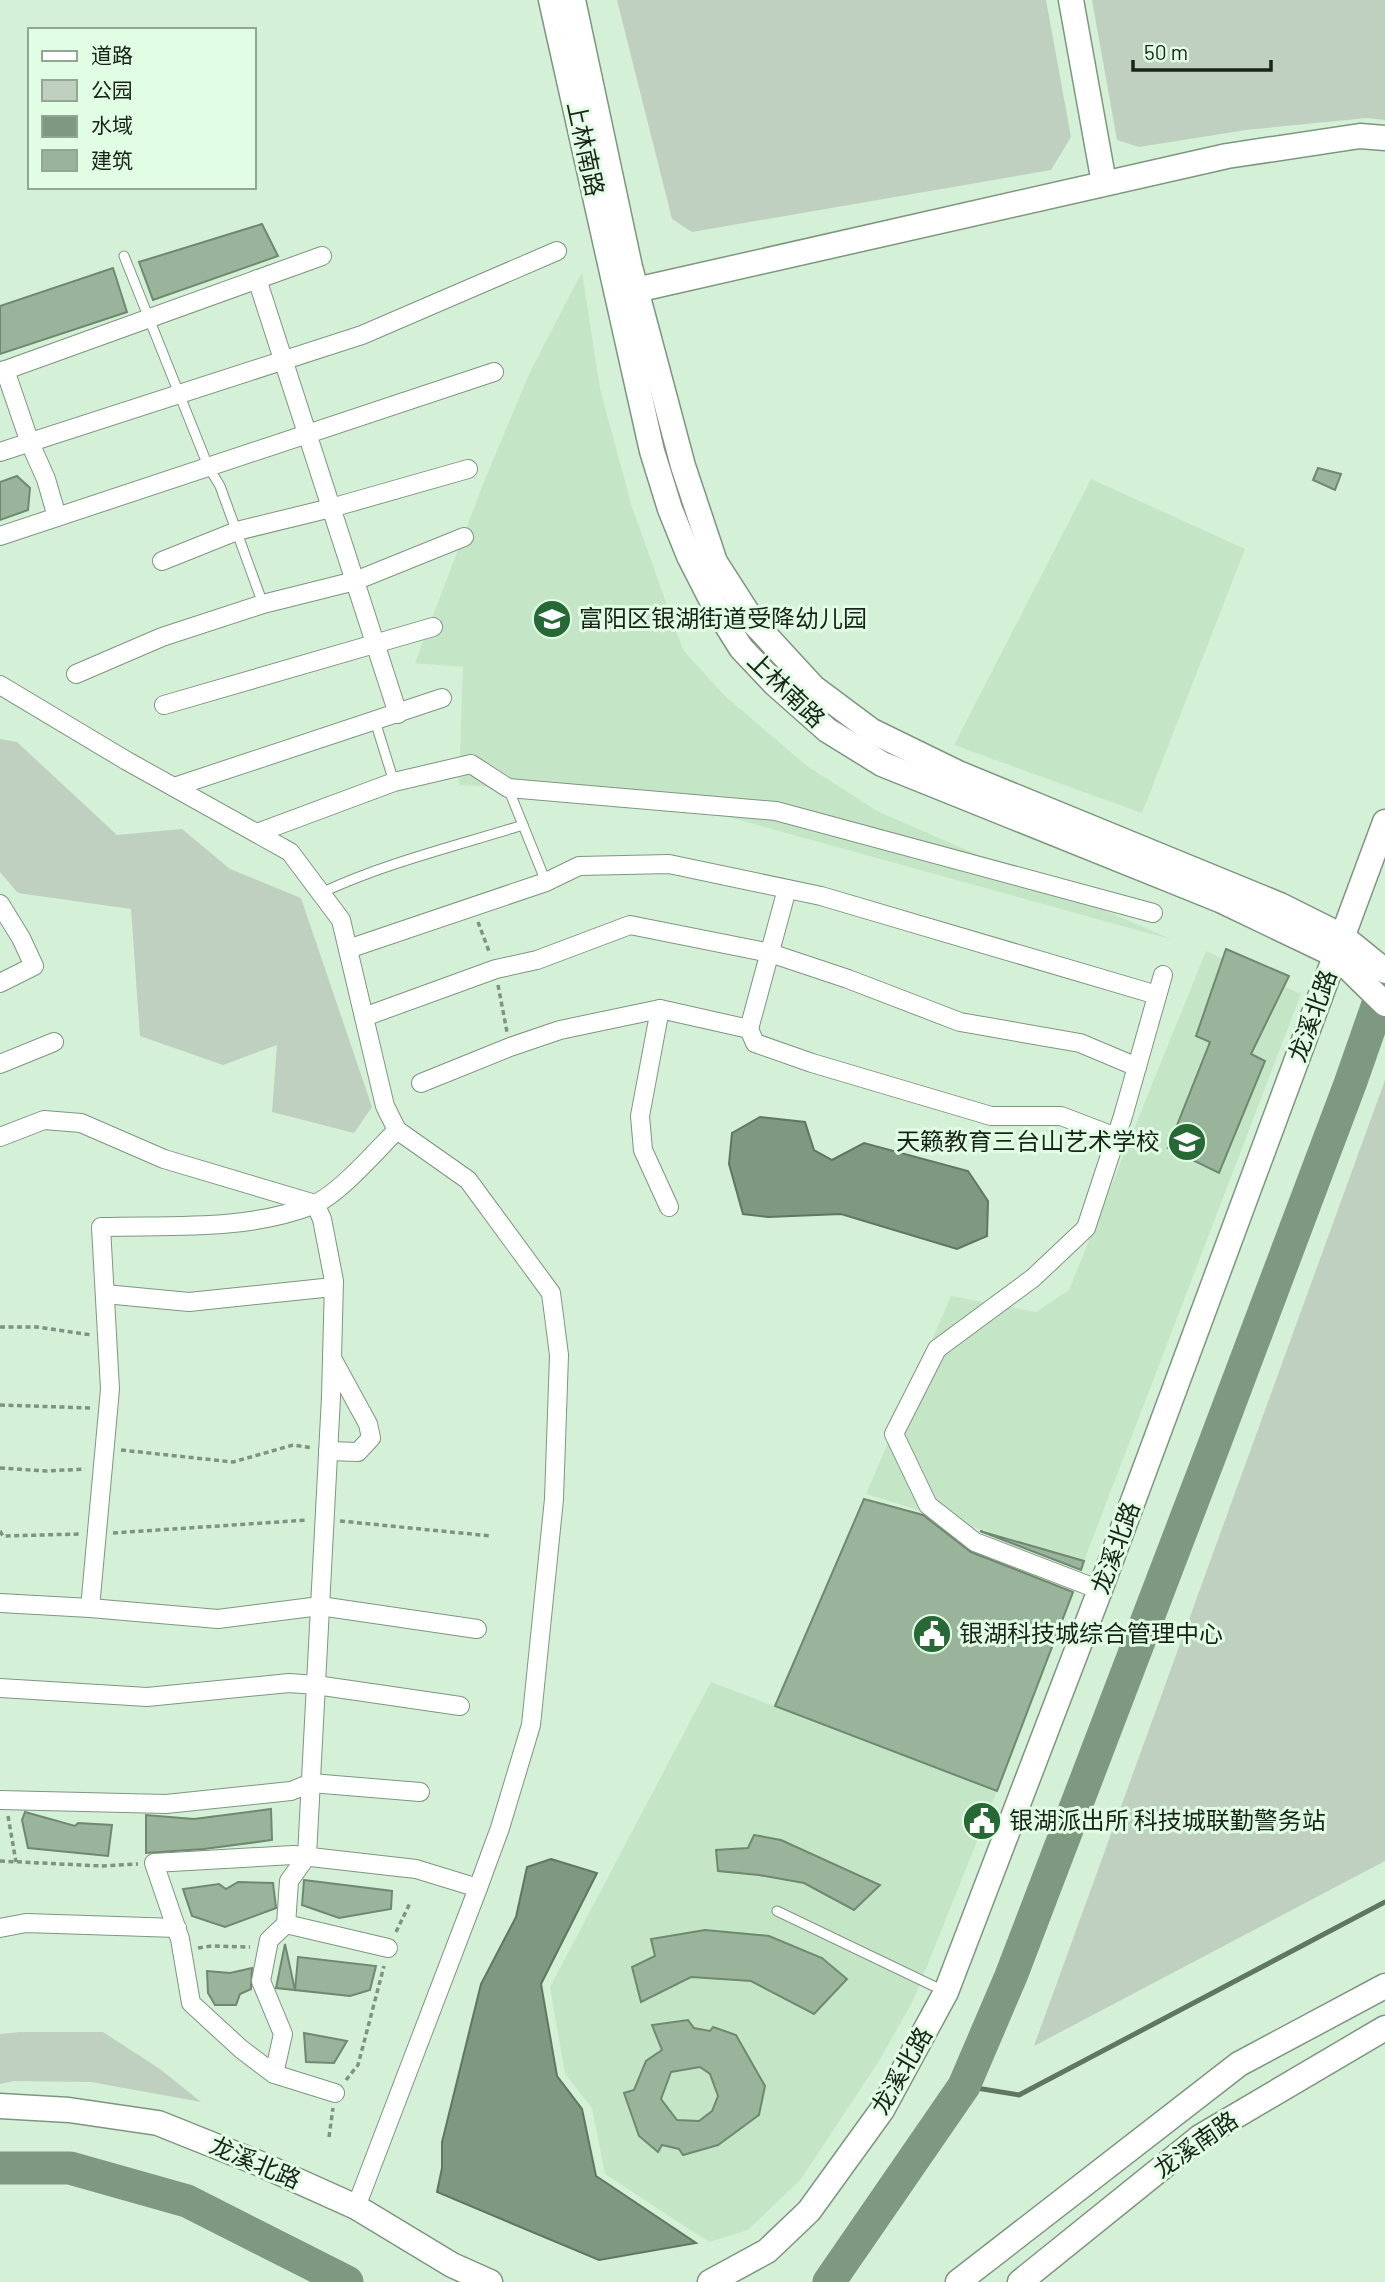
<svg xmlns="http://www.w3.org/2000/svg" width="1385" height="2282" viewBox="0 0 1385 2282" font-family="Barlow,'Noto Sans SC',sans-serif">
  <rect width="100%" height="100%" fill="#d4f0d7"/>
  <!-- built -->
  <g fill="#c4e6c7">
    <polygon points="582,272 600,389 632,507 683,650 726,697 807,766 877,811 1173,940 649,795 459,785 463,667 415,663 485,479 531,370"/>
    <polygon points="1091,479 1245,549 1142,813 954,745"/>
    <polygon points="1206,951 1301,994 1084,1561 866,1494 951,1296 1036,1312 1069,1290"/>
    <polygon points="711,1682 997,1791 913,2001 879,2061 801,2179 748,2230 709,2242 605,2174 592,2108 565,2074 550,1987"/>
  </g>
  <!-- green -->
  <g fill="#bfd0c1">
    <polygon points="617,0 1046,0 1071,137 1051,170 692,232 672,219"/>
    <polygon points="1092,0 1385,0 1385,120 1367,118 1246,130 1139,147 1117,140"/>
    <polygon points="0,739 17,742 117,835 182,829 230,869 301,898 372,1107 354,1133 272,1112 277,1045 223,1065 140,1036 131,909 18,893 0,872"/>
    <polygon points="1385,1080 1385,1861 1034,2046"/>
    <polygon points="20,2032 103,2032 160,2069 201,2102 91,2082 14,2081 0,2084 0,2034"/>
  </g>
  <!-- water -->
  <g fill="#7e9980" stroke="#607661" stroke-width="2">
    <polygon points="760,1117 805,1122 814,1150 832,1160 864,1143 968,1171 988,1201 987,1236 957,1249 841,1214 768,1217 743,1214 729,1164 732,1133"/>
    <polygon points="551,1859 597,1873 541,1984 557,2076 582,2109 596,2176 696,2243 599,2260 437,2192 442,2168 442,2142 481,1984 516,1917 527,1867"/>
  </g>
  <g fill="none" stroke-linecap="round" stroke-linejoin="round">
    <!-- stream -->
    <polyline stroke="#607661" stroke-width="5" points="964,2086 1019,2095 1385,1902"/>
    <!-- river -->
    <g stroke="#7e9980" stroke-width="33">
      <polyline points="0,2168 70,2168 187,2201 347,2282"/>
      <polyline points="829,2282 964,2086 1011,1976 1214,1445 1350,1084 1385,984"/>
    </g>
  </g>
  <!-- building -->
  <g fill="#99b49b" stroke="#6f8971" stroke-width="2" fill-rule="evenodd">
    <polygon points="262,224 278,256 153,300 139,262"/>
    <polygon points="113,268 127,312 0,354 0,306"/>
    <polygon points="1318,468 1341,474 1335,490 1313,480"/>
    <polygon points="17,476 30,488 28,510 0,520 0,482"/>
    <polygon points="1226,949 1289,976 1251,1054 1265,1061 1219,1173 1168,1148 1210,1042 1196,1036"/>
    <polygon points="864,1499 923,1515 971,1552 1073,1592 997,1791 775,1706"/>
    <polygon points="980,1531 1084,1561 1081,1570"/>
    <polygon points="271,1809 272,1840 204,1849 146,1853 146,1815 194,1819"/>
    <polygon points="25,1812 75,1826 78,1823 112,1825 108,1856 28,1848 22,1820"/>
    <polygon points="754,1835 781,1840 880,1885 854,1910 804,1883 759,1875 718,1871 716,1850 748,1848"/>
    <polygon points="304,1880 392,1891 391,1909 339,1918 302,1905"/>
    <polygon points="238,1882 273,1883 276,1908 225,1927 192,1916 183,1889 219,1884 226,1889"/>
    <polygon points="705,1930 769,1936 822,1958 847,1979 814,2014 751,1981 691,1977 641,2002 632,1967 655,1956 651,1939"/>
    <polygon points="285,1944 295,1990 276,1988"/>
    <polygon points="298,1957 376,1966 370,1990 350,1996 295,1990"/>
    <polygon points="252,1968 251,1989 240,1994 236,2005 215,2005 208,1993 207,1971 230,1973"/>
    <path d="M688 2020 694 2028 710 2031 713 2027 736 2035 765 2086 759 2115 718 2145 683 2155 679 2149 662 2145 658 2152 639 2136 624 2093 634 2090 646 2061 662 2050 652 2025ZM700 2067 710 2074 718 2096 712 2111 699 2121 677 2120 661 2099 671 2072Z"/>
    <polygon points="304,2033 347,2041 334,2063 306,2062"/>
  </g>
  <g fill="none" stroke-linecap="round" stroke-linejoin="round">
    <!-- lane casing -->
    <g stroke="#7d977f" stroke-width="11">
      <g id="lane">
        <polyline points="124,256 208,466 220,486 263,604"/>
        <polyline points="375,721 394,782"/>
        <polyline points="508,788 546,882"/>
        <path d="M321 893C385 863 456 846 523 825"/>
        <polyline points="777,1911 946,1992"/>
      </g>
    </g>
    <!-- street casing -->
    <g stroke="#7d977f" stroke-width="20">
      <g id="street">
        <polyline points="257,279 398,714"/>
        <polyline points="5,370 30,443 46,479 57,517"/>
        <polyline points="0,372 322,256"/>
        <polyline points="0,452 362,335 557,251"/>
        <polyline points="0,536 494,372"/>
        <polyline points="162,561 237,531 331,508 468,469"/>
        <polyline points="76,674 162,637 263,604 355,581 464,537"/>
        <polyline points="0,685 127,761 290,852 341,920 385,1106 397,1130 468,1180 551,1293 559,1355 554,1499 531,1725 500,1828 478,1888 356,2207"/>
        <polyline points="164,705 433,627"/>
        <polyline points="174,787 442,698"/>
        <polyline points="257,833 394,782 471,764 508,788 776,811 1153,913"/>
        <polyline points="0,904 21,938 34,966 0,983"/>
        <polyline points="348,949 546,882 579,866 669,864 821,896 1157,995"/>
        <polyline points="660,1009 640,1116 643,1150 669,1207"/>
        <polyline points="364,1017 496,969 537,960 630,925 770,953 848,979 960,1022 1080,1043 1137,1067"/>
        <polyline points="749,1029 787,889"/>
        <polyline points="0,1064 54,1042"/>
        <polyline points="421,1083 510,1047 560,1030 660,1009 749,1029 755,1043 812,1063 991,1116 1061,1116 1116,1137"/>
        <polyline points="0,1137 44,1120 81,1123 164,1159 315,1204 322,1219 334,1281 331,1397 307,1856 289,1881 286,1924 269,1940 261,1981 283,2034 274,2074"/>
        <polyline points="105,1294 189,1302 333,1287"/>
        <polyline points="328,1451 358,1452 371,1438 368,1424 333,1360"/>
        <polyline points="1100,1590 975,1542 928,1505 894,1434 937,1349 1033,1278 1086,1228 1123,1116 1163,975"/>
        <polyline points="0,1603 90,1608 218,1619 320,1606 477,1629"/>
        <path d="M90 1608 110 1389 101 1227C171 1225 247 1231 313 1205 339 1194 376 1151 397 1130"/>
        <polyline points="0,1688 147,1697 289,1683 316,1685 460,1706"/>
        <polyline points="0,1800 166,1804 291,1791 311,1783 420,1792"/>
        <polyline points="286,1924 388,1948"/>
        <polyline points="0,1928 26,1923 177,1928"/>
        <polyline points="335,2093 274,2074 241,2049 191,2003 180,1939 154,1863 293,1855 416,1869 478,1888"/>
      </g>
    </g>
    <!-- secondary casing -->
    <g stroke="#7d977f" stroke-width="27">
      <g id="secondary">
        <polyline points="551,0 652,451 670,509 689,556 713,603 741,648 775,684 827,730 882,764 1220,900 1335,955 1385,1004"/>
        <polyline points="573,0 630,267 683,466 715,562 754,623 813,687 872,731 958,773 1280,905 1342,936 1385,971"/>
        <polyline points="1071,0 1104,183"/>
        <polyline points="636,290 1227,156 1360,136 1385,138"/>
        <polyline points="0,2106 69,2110 158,2123 258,2163 356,2207 452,2265 490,2282"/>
        <polyline points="710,2282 767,2251 809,2211 882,2110 946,1992 1100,1590 1385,822"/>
        <polyline points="958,2282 1239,2064 1385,1986"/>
        <polyline points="1020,2282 1200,2137 1385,2028"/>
      </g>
    </g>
    <!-- path -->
    <g stroke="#7f9382" stroke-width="3.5" stroke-dasharray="5 3.5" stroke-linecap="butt">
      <polyline points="478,922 490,954"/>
      <polyline points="498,985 507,1032"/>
      <polyline points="0,1327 37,1327 92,1335"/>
      <polyline points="0,1405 92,1408"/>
      <polyline points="121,1450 233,1462 293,1445 313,1448"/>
      <polyline points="0,1468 47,1471 85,1469"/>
      <polyline points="340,1521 491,1536"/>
      <polyline points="0,1531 3,1536 81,1534"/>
      <polyline points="113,1533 308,1520"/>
      <polyline points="8,1816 16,1862"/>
      <polyline points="0,1861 101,1866 138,1864"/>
      <polyline points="396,1932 410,1903"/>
      <polyline points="198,1948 212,1946 250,1947"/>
      <polyline points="346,2080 358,2065 384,1966"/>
      <polyline points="329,2137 333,2108"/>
    </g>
    <!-- lane -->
    <use href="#lane" stroke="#fff" stroke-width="9"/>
    <!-- street -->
    <use href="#street" stroke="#fff" stroke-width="18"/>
    <!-- secondary -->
    <use href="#secondary" stroke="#fff" stroke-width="24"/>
  </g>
  <!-- icons -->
  <defs>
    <g id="school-disc" transform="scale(2.0125)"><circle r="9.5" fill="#266934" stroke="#e1fee4"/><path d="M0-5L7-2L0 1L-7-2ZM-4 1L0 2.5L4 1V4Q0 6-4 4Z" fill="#fff"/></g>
    <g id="civic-disc" transform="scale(2.0125)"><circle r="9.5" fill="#266934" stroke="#e1fee4"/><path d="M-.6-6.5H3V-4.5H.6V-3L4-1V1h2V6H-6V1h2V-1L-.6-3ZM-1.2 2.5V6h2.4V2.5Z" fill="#fff"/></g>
  </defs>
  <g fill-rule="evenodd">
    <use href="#school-disc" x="552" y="619"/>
    <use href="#school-disc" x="1187" y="1142"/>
    <use href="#civic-disc" x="932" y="1634"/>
    <use href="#civic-disc" x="982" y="1821"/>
  </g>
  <g text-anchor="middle" stroke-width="6" stroke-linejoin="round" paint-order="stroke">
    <!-- street labels -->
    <g font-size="24" fill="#19231a" stroke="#e1fee4">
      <text transform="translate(585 149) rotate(78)" y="8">上林南路</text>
      <text transform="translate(786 690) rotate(44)" y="8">上林南路</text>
      <text transform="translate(1313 1016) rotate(-70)" y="8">龙溪北路</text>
      <text transform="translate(1116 1548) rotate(-70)" y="8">龙溪北路</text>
      <text transform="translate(902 2071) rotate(-60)" y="8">龙溪北路</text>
      <text transform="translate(1196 2145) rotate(-35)" y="8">龙溪南路</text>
      <text transform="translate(255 2163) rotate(23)" y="8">龙溪北路</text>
    </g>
    <!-- poi labels -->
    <g font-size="24" fill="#19231a" stroke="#e1fee4" text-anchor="start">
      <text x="579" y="627">富阳区银湖街道受降幼儿园</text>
      <text x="1160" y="1150" text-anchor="end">天籁教育三台山艺术学校</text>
      <text x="959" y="1642">银湖科技城综合管理中心</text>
      <text x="1009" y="1829">银湖派出所 科技城联勤警务站</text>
    </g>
  </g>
  <!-- legend -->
  <rect x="28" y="28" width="228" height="161" fill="#e1fee4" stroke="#91a693" stroke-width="2"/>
  <rect x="42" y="51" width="35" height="10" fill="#ffffff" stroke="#91a693" stroke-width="2"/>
  <text x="91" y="63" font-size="21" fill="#19231a">道路</text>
  <rect x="42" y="80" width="35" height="21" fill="#bfd0c1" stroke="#91a693" stroke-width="2"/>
  <text x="91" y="98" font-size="21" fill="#19231a">公园</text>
  <rect x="42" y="116" width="35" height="21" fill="#7e9980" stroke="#91a693" stroke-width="2"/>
  <text x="91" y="133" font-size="21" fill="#19231a">水域</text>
  <rect x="42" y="150" width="35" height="21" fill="#99b49b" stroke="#91a693" stroke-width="2"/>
  <text x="91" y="168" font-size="21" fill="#19231a">建筑</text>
  <!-- scale -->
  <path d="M1133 60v10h138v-10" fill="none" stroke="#19231a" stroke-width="3.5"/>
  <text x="1144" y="60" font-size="21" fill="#19231a" stroke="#e1fee4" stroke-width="5" paint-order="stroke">50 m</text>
</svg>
